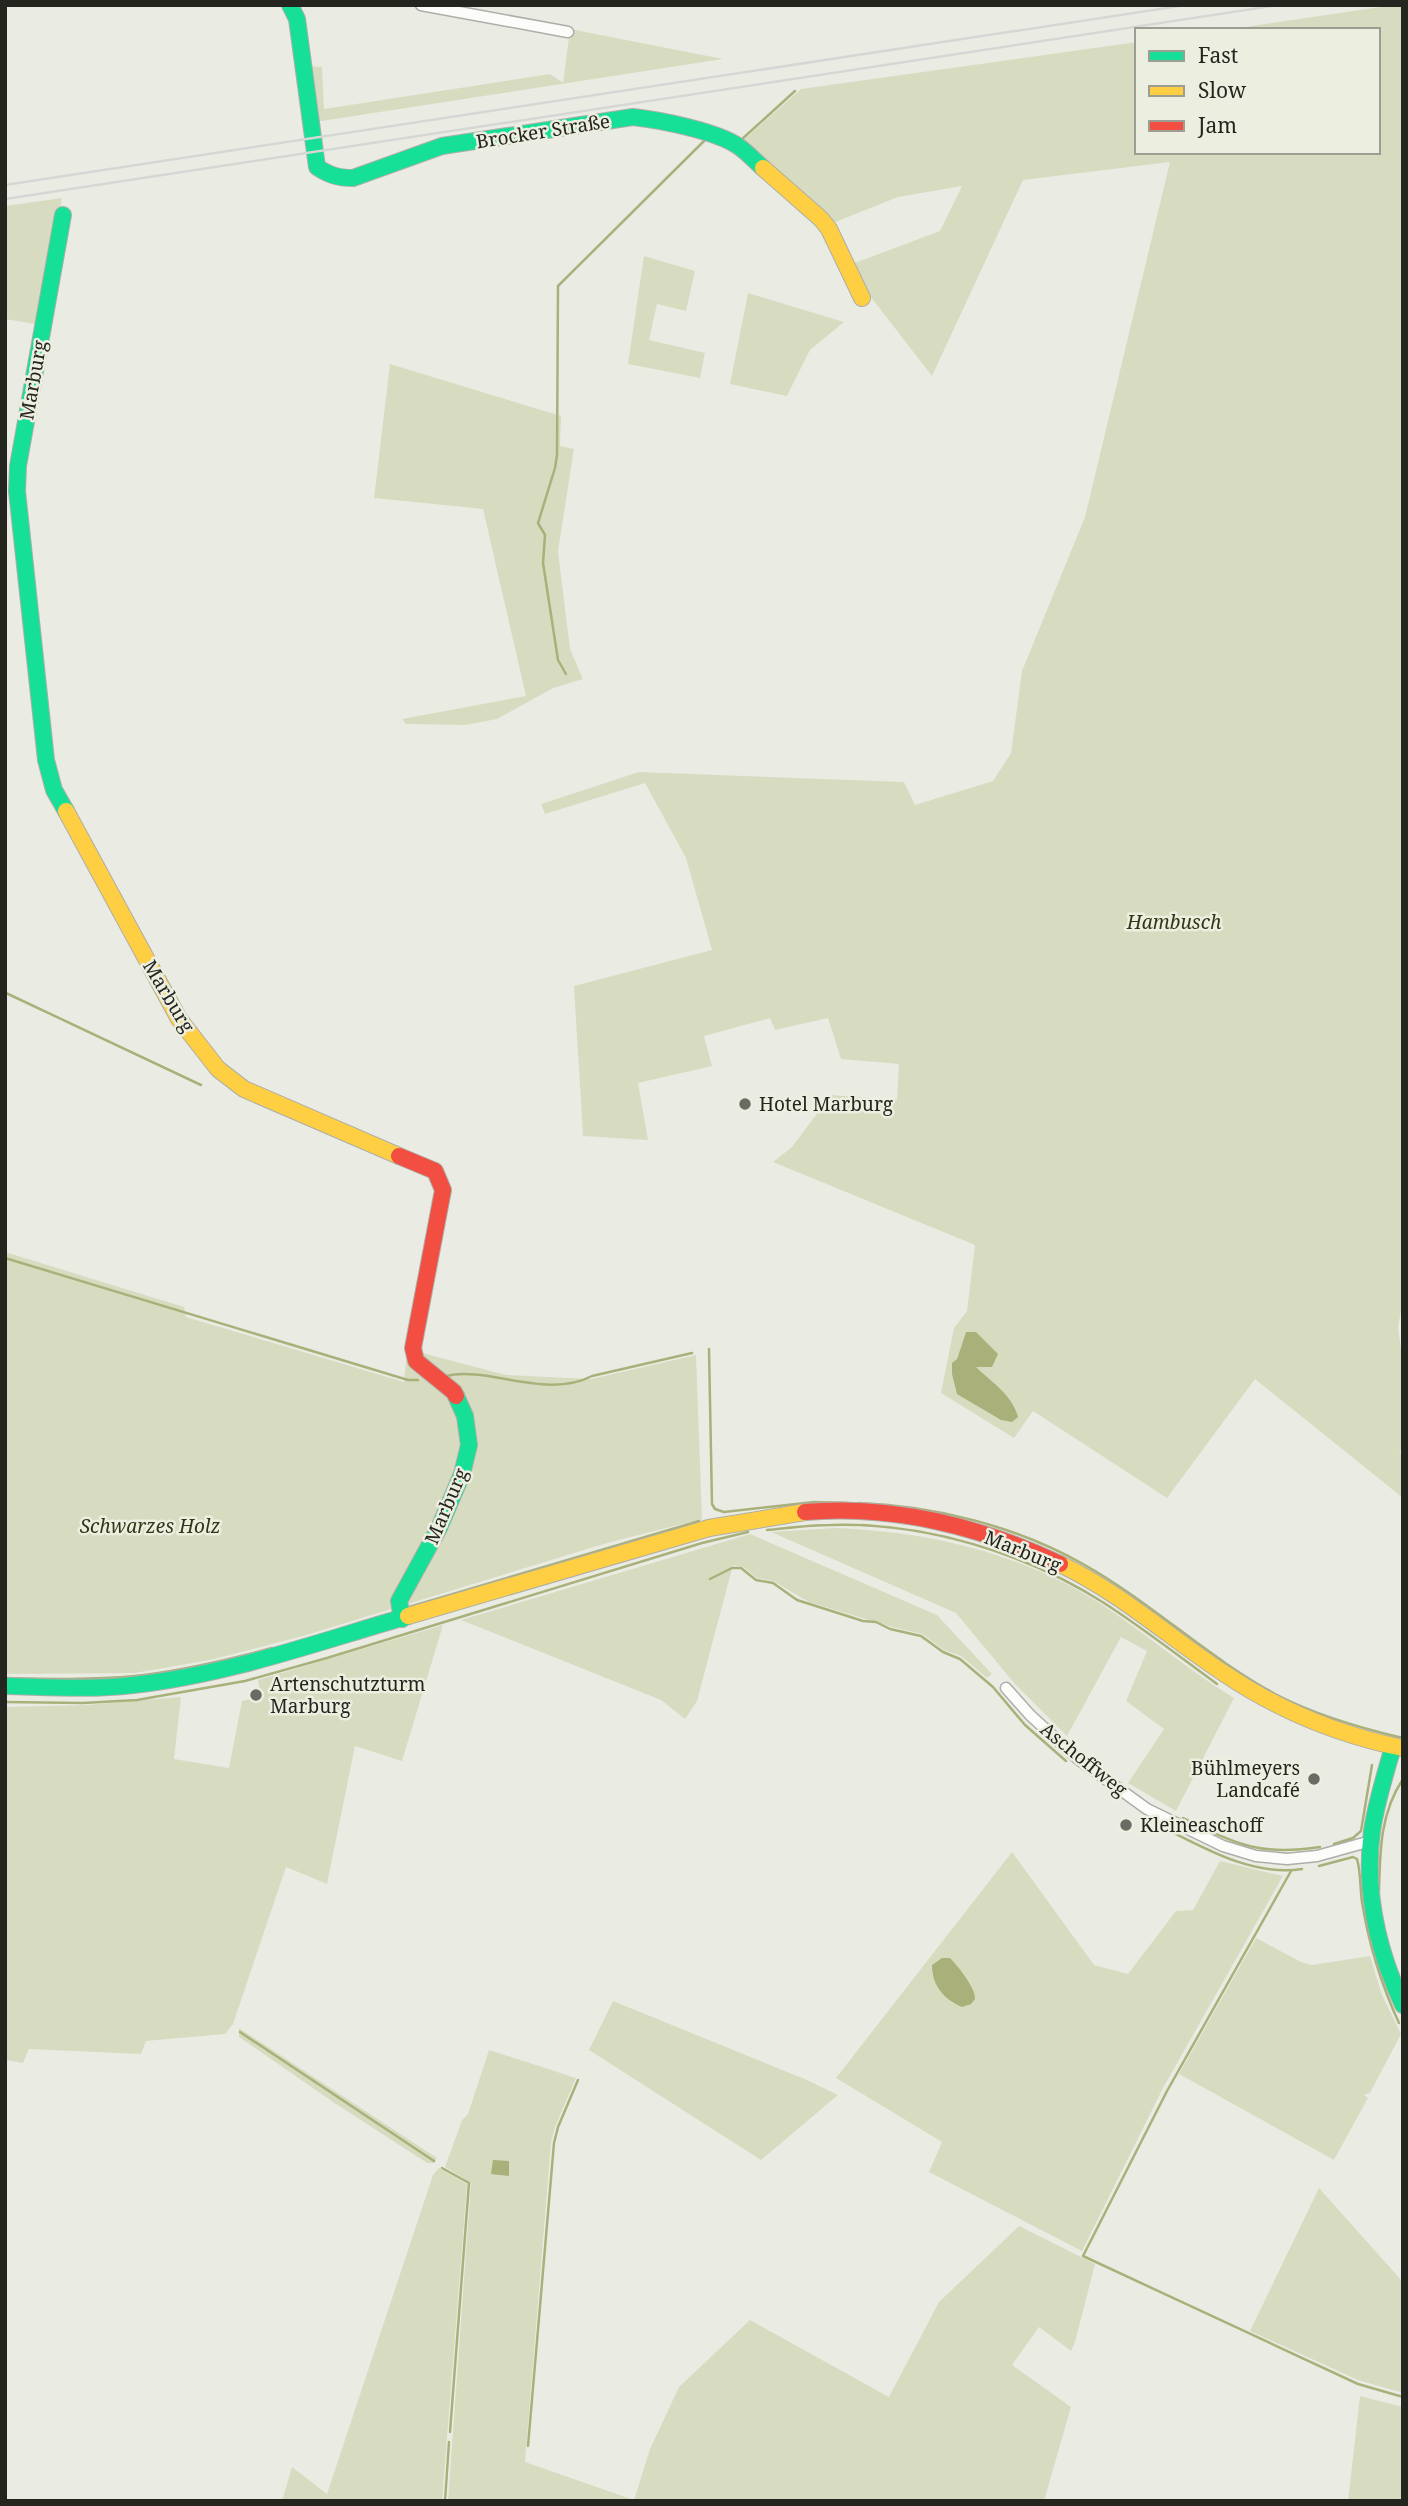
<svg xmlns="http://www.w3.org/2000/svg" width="1408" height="2506" viewBox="0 0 1408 2506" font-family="'Noto Serif',serif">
  <rect width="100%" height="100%" fill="#eaece4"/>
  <!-- green -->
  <g fill="#d7dcc0" fill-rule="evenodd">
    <path d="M1394 5H1403V1299L1398 1328 1403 1363V1451L1399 1450 1403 1457V1498L1255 1379 1167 1498 1033 1411 1014 1438 941 1393 954 1328 967 1311 975 1245 773 1162 792 1147 831 1095 897 1100 899 1064 841 1059 828 1018 775 1030 770 1018 704 1036 712 1066 638 1083 648 1140 583 1136 574 986 712 950 686 858 645 783 545 814 541 804 639 772 904 782 915 805 993 781 1011 753 1022 671 1085 517 1170 162 1023 180 932 376 870 296 852 264 940 231 962 186 898 197 833 223 740 143 801 89 1137 42V152H1378V30H1225ZM966 1332 975 1367 994 1384 957 1359Z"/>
    <polygon points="570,29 723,59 315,122 308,66 322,67 324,109 550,74 563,83"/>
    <polygon points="62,198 41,325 5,319 5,206"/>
    <polygon points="644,256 695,271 686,311 657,304 649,340 705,353 700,378 628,364"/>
    <polygon points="748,293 844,322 810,350 787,396 730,384"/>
    <polygon points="390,364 561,416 560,446 574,449 558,551 570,649 583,679 553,688 497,719 465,725 406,724 402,719 526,696 483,509 374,498"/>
    <polygon points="5,1252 184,1307 186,1317 404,1382 407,1349 506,1375 591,1379 696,1355 702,1519 607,1543 303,1636 210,1660 135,1673 5,1674"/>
    <path d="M835 1528C932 1532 1022 1553 1104 1606 1148 1635 1189 1671 1234 1698L1176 1811 1128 1783 1164 1729 1126 1701 1147 1651 1121 1637 1067 1736 1015 1684 956 1613 771 1532Z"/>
    <polygon points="750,1534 937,1615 992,1674 987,1678 961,1656 944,1650 922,1634 892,1627 809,1602 773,1581 757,1578 743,1567 733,1565 697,1701 685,1719 661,1700 461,1620"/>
    <polygon points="443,1625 402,1761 355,1746 327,1884 286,1867 233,2024 225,2034 146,2041 141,2054 29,2049 23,2063 5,2060 5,1707 86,1705 181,1697 174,1759 229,1768 242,1701 260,1697 258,1680"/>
    <polygon points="1012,1852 1094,1965 1128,1974 1176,1911 1193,1910 1220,1861 1283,1876 1163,2088 1082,2251 929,2172 942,2142 836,2078"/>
    <polygon points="1256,1938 1301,1962 1312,1965 1370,1956 1382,1995 1401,2034 1370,2093 1364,2095 1368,2098 1334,2160 1179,2074"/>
    <polygon points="613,2001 807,2080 838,2095 761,2160 589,2050"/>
    <polygon points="239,2028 437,2158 434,2163 427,2163 333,2102 239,2037"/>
    <polygon points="489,2050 576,2078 555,2127 551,2143 525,2462 634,2500 650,2449 679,2387 750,2320 889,2397 939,2302 1019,2226 1095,2264 1075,2342 1071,2351 1039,2327 1012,2365 1071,2407 1044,2501 448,2501 471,2183 445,2167 462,2120 468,2114"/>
    <polygon points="439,2168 467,2184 442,2501 282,2501 292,2467 327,2494 433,2175"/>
    <polygon points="1319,2188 1403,2282 1403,2393 1358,2380 1250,2331"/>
    <polygon points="1360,2396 1403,2407 1403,2501 1348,2501"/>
  </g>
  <!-- water -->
  <g fill="#aab07a">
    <path d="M966 1332H976L998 1354 992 1367H976C992 1383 1012 1394 1018 1417L1012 1422 1001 1420 957 1394 952 1374V1363L957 1359Z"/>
    <path d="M942 1958H950C958 1966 976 1989 975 1999L971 2004 962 2007C943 1999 932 1985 932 1965Z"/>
    <polygon points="493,2160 509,2161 509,2176 491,2174"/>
  </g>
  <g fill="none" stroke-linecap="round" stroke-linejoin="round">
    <!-- stream -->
    <g stroke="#aab07a" stroke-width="2.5">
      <polyline points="741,140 795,91"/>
      <polyline points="566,674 558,660 543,563 545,535 538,523 555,468 557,455 558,286 704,141"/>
      <polyline points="6,993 201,1085"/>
      <polyline points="5,1258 408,1380 418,1380"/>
      <polyline points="709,1349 712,1504 715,1509 724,1512 814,1502 848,1503"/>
      <path d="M446 1376C489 1366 546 1400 592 1376L692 1353"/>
      <path d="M859 1503C936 1506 1015 1526 1083 1564 1151 1602 1208 1658 1277 1695 1316 1715 1360 1728 1403 1738"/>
      <path d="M767 1530C788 1528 810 1525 831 1525 924 1522 1026 1553 1104 1603 1143 1628 1180 1657 1217 1684"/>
      <polyline points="710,1579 732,1568 741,1568 756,1580 773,1583 797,1600 863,1621 876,1622 890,1629 921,1636 943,1652 960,1659 993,1687 1025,1725 1066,1761"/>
      <polyline points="409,1607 699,1521"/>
      <path d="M5 1678C48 1679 92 1680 135 1676 181 1671 227 1660 272 1648"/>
      <polyline points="5,1702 83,1703 137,1700 245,1681 327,1658 702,1543 748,1532"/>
      <path d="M1183 1818C1238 1845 1259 1856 1320 1847"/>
      <path d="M1174 1833C1213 1853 1257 1876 1302 1869"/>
      <polyline points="1334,1844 1353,1838 1361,1831 1372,1765"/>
      <path d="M1319 1866 1353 1857 1357 1859C1361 1873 1360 1888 1362 1902 1369 1945 1381 1984 1399 2023"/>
      <polyline points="1291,1871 1167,2091 1083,2256 1358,2384 1403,2397"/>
      <path d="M1379 1891C1380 1852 1380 1813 1403 1779"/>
      <polyline points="240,2032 434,2161"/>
      <polyline points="442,2168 469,2183 450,2432"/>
      <polyline points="528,2446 554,2143 558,2127 578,2080"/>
      <polyline points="445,2501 449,2442"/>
    </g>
    <!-- street casing -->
    <g stroke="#adaea8" stroke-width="13">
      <g id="street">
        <polyline points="421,5 568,32"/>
        <polyline points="1006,1688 1030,1715 1078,1759 1147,1809 1223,1846 1256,1856 1287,1859 1317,1856 1371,1841"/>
      </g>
    </g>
    <!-- fast casing -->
    <g stroke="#adaea8" stroke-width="18">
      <g id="fast">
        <path d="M290 5 297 19 317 167C329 175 338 178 353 178L442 146 633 117C660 120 716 131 738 146 747 152 755 161 763 168"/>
        <polyline points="63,215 18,466 17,491 46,760 54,790 66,811"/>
        <polyline points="402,1619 399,1601 439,1528 462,1474 469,1445 465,1416 456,1396"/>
        <path d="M5 1686C48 1687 91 1690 133 1685 227 1675 318 1642 408 1616"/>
        <path d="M1393 1747C1385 1775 1376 1803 1372 1831 1364 1891 1378 1951 1403 2005"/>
      </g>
    </g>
    <!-- slow casing -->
    <g stroke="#adaea8" stroke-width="18">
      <g id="slow">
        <polyline points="763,168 821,219 829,229 862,298"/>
        <polyline points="66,811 179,1019 218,1069 244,1089 399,1156"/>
        <path d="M1060 1564C1121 1593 1170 1638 1225 1674 1280 1711 1339 1735 1403 1748"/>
        <polyline points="408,1616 709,1528 805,1512"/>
      </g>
    </g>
    <!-- jam casing -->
    <g stroke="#adaea8" stroke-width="18">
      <g id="jam">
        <polyline points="399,1156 435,1171 443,1190 413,1348 416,1361 454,1392 456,1396"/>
        <path d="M805 1512C892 1504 982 1527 1060 1564"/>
      </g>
    </g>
    <!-- street -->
    <use href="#street" stroke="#fcfcfb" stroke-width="10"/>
    <!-- fast -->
    <use href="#fast" stroke="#16e098" stroke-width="16"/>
    <!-- slow -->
    <use href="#slow" stroke="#ffcf43" stroke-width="16"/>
    <!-- jam -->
    <use href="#jam" stroke="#f24e42" stroke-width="16"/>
    <!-- rail -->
    <g stroke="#d6d7d4" stroke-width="2.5">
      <polyline points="5,185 1186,5"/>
      <polyline points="5,199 1279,5"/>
    </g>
  </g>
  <!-- markers -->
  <g fill="#696b64" stroke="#ecefe0" stroke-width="2.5">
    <circle cx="745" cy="1104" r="7"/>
    <circle cx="256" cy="1695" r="7"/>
    <circle cx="1314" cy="1779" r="7"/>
    <circle cx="1126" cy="1825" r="7"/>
  </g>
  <g text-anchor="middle" stroke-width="5" stroke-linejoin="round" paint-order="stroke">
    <!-- street labels -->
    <g font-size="19" fill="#24251f" stroke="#ecefe0">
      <text transform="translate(543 131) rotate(-9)" y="7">Brocker Straße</text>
      <text transform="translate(33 380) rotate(-80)" y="7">Marburg</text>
      <text transform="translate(169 996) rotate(59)" y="7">Marburg</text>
      <text transform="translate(446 1506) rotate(-67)" y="7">Marburg</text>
      <text transform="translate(1023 1551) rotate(22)" y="7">Marburg</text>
      <text transform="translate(1084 1759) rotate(39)" y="7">Aschoffweg</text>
    </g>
    <!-- park labels -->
    <g font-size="19" font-style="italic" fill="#323616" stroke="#ecefe0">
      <text x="1174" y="929">Hambusch</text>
      <text x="150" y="1533">Schwarzes Holz</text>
    </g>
    <!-- poi labels -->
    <g font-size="19" fill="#24251f" stroke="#ecefe0" text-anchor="start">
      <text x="759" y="1111">Hotel Marburg</text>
      <text x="270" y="1691">Artenschutzturm<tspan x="270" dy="22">Marburg</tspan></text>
      <text x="1300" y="1775" text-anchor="end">Bühlmeyers<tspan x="1300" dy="22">Landcafé</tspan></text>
      <text x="1140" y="1832">Kleineaschoff</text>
    </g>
  </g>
  <!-- border -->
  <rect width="1408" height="2506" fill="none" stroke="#24251f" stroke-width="14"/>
  <!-- legend -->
  <rect x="1135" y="28" width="245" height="126" fill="#ecefe0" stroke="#9c9e93" stroke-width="2"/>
  <rect x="1149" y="51" width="35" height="10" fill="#16e098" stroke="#9c9e93" stroke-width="2"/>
  <text x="1198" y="63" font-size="21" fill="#24251f">Fast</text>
  <rect x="1149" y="86" width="35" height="10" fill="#ffcf43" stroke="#9c9e93" stroke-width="2"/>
  <text x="1198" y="98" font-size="21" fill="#24251f">Slow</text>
  <rect x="1149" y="121" width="35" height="10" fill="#f24e42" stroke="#9c9e93" stroke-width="2"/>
  <text x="1198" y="133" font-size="21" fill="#24251f">Jam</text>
</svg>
